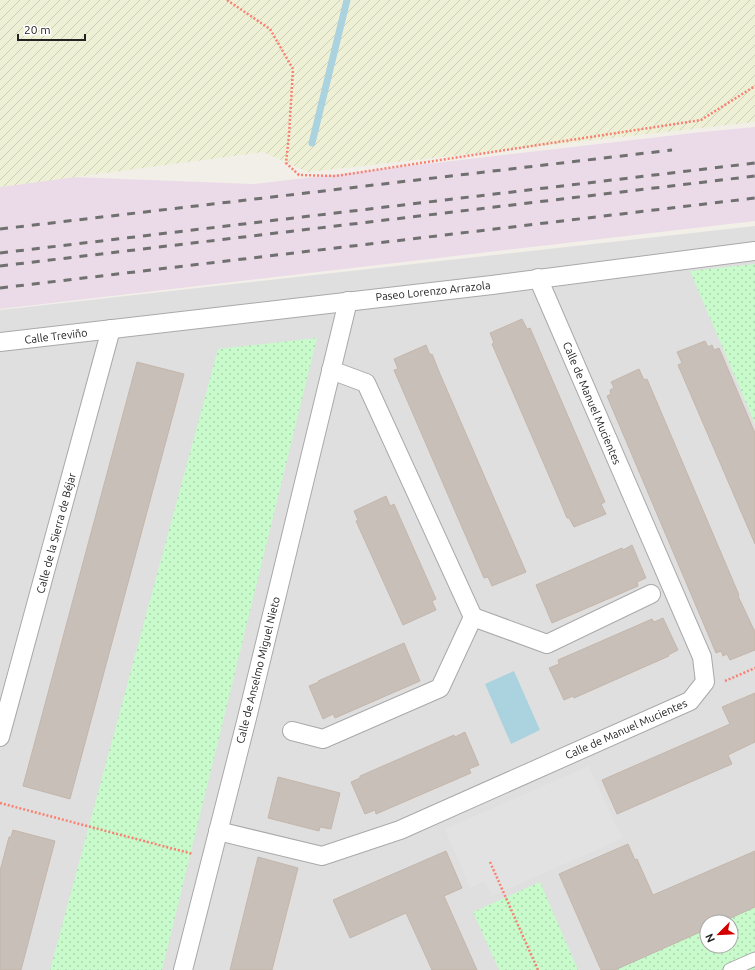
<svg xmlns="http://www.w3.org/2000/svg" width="755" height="970" viewBox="0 0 755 970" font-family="Ubuntu,sans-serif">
  <defs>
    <pattern id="farmland-furrows" width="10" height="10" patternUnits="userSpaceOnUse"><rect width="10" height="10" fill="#eef0d5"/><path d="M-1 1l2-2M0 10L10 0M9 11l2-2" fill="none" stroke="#ccceb7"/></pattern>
    <pattern id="park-dots" width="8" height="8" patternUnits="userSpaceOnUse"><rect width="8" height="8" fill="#c8facc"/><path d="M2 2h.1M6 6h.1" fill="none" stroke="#acd6af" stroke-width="1.8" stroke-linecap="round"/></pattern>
  </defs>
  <rect width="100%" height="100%" fill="#f2efe9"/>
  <!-- residential -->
  <path fill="#e0dfdf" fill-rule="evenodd" d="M755 226V970H0V310ZM707 922H731V946H707Z"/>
  <!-- industrial -->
  <polygon fill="#ebdbe8" points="755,127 755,221 0,309 0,187 71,177 253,184 702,132"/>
  <!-- farmland -->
  <polygon fill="url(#farmland-furrows)" points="0,0 755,0 755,122 308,172 263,152 0,187"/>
  <!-- park -->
  <g fill="url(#park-dots)">
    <polygon points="755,264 755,424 690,271"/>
    <polygon points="317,338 162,970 50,970 218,349"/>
    <polygon points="540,882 578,970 499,970 473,912"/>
    <polygon points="755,907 755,970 615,970 707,929 707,946 731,946 731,922 722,922"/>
  </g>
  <!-- parking -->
  <polygon fill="#e2e2e2" points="589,766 615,824 623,838 492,896 485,881 470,888 445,829"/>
  <!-- water -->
  <polygon fill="#aad3df" points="514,671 540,730 511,744 485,684"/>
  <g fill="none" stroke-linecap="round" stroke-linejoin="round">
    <!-- stream -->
    <polyline stroke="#aad3df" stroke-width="7" points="312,143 347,0"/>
  </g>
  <!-- building -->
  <g fill="#c7bfb8" stroke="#c4b6ab">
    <polygon points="522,319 527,329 530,328 605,502 601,504 606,514 574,527 569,518 567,518 560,501 492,344 494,343 490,333"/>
    <polygon points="705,341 708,347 712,345 714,350 719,348 755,433 755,544 678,365 682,363 677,352"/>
    <polygon points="426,345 430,355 432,354 440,374 526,572 492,586 488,577 484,578 394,370 398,369 394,359"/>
    <polygon points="137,362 184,374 70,799 23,786"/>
    <polygon points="639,369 644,380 647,379 739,595 738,596 755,632 755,650 730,660 727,654 723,656 721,651 716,653 607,396 611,394 610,390 614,388 611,382"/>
    <polygon points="386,496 390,506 394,504 436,599 432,601 436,610 403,625 356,521 358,520 354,511"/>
    <polygon points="632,545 646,578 637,582 638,586 552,623 536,585 622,548 623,550"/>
    <polygon points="663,618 678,650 668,655 669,656 574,698 573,696 564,700 549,668 559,664 558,660 652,619 654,622"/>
    <polygon points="404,643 420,681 335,718 333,714 323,719 309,686 319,682 318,681"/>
    <polygon points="755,693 755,742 728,755 732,764 617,814 602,780 730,724 722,707"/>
    <polygon points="465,732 479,765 469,769 471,773 376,814 375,810 365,814 351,782 360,778 360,776 454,735 455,737"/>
    <polygon points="278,777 340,793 331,829 320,827 319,831 268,818"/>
    <polygon points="13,830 55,841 21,970 0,970 0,871 9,837 11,837"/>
    <polygon points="628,844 635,860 637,859 653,895 755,851 755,907 722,922 707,922 707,929 615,970 601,970 559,874"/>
    <polygon points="446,851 462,888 444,896 477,970 432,970 406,913 350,938 333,900"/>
    <polygon points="258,857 298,868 272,970 230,970"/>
  </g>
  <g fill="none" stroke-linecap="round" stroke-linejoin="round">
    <!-- pedestrian casing -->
    <g stroke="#a9a9a9" stroke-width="15">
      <polyline id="pedestrian" points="730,970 755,959"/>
    </g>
    <!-- minor casing -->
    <g stroke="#a9a9a9" stroke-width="20">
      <g id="minor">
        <polyline points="0,342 492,285 755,251"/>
        <polyline points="473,617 547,644 651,594"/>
        <polyline points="292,731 323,739 440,688 473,617 366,383 331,370"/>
        <polyline points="0,737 111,329"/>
        <polyline points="218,831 322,856 400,830 690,701 705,682 702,657 538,278"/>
        <polyline points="183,970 247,718 348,301"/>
      </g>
    </g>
    <!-- path -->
    <g stroke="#fa8072" stroke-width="2.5" stroke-dasharray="2 2" stroke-linecap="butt">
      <polyline points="227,0 270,29 293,69 289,135 286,163 299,175 336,176 701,120 755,86"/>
      <polyline points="725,681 755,668"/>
      <polyline points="0,803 193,854"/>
      <polyline points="490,862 538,970"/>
    </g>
    <!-- pedestrian -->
    <use href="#pedestrian" stroke="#fff" stroke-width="13"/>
    <!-- minor -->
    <use href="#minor" stroke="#fff" stroke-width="18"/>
    <!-- rail -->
    <g stroke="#707070" stroke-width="3" stroke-dasharray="8 8" stroke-linecap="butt">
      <polyline points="0,229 672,150"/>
      <polyline points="0,253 755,163"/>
      <polyline points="0,266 755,176"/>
      <polyline points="0,288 755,198"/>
    </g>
  </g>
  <g text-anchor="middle" stroke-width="3" stroke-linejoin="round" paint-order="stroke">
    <!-- street labels -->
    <g font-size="11" fill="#222" stroke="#fff">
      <text transform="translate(433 291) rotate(-6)" y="4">Paseo Lorenzo Arrazola</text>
      <text transform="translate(56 336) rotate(-7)" y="4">Calle Treviño</text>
      <text transform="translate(592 403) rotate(67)" y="4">Calle de Manuel Mucientes</text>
      <text transform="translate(56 533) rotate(-75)" y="4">Calle de la Sierra de Béjar</text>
      <text transform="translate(258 670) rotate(-76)" y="4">Calle de Anselmo Miguel Nieto</text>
      <text transform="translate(626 729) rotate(-24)" y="4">Calle de Manuel Mucientes</text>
    </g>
  </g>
  <!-- north arrow -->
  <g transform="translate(719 934) rotate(246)"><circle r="19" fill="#ffffff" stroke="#a7a7a7"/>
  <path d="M0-3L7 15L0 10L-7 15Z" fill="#d40000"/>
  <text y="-6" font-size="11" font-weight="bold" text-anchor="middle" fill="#222222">N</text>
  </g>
  <!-- scale -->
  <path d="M18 34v6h67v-6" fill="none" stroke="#222222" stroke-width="2"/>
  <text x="24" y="34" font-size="12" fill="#222222" stroke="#ffffff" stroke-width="3" paint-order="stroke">20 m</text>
</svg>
